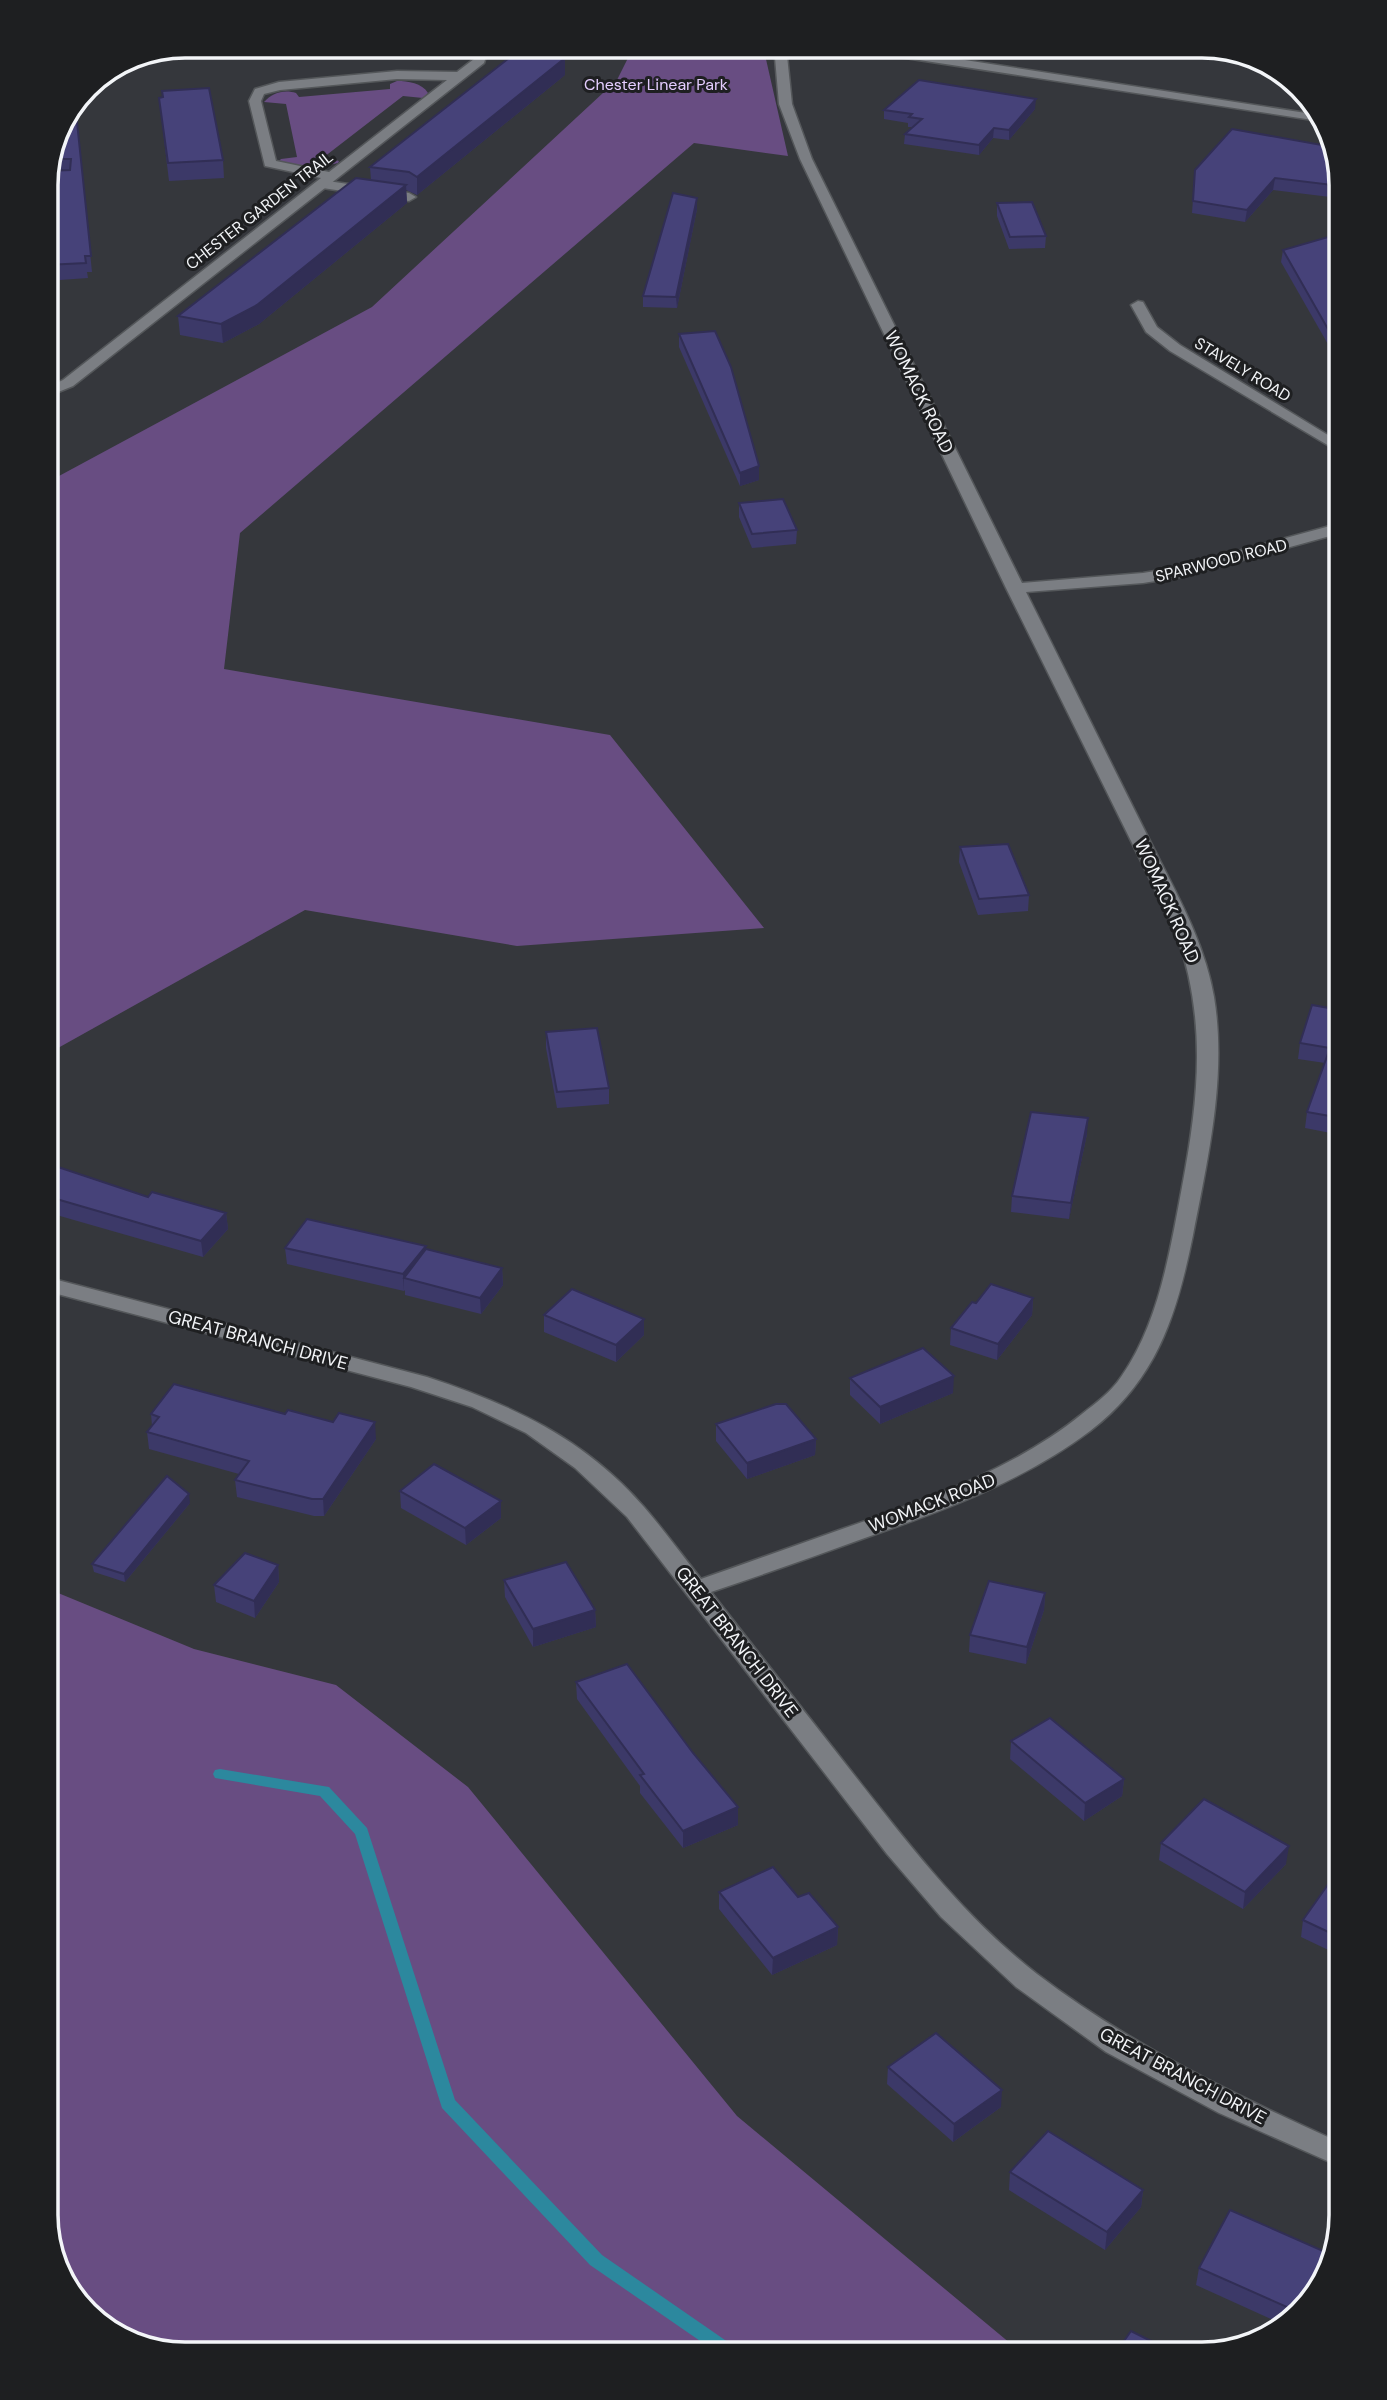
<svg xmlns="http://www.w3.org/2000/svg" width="1387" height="2400" viewBox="0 0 1387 2400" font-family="'DM Sans',sans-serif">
  <rect width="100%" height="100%" fill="#35373c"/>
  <!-- green -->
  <g fill="#684d82">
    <polygon points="634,46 763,46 788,156 694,143 240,533 224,669 610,735 764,928 517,946 305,910 58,1048 46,1044 46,483 372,307 617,80"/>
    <path d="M397 81C408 81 422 83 428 93L423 98 403 96 324 157 339 161 338 163 310 169 277 163 281 159 297 157 286 104 264 102C272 93 284 89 296 93L299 97 390 89V84Z"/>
    <polygon points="46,1588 194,1649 336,1685 468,1787 737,2116 1023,2354 176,2354 108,2331 60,2276 46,2215"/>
  </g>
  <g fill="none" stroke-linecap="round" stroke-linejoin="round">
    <!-- stream -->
    <polygon fill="#2c889e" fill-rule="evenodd" points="220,1769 329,1787 367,1828 455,2100 602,2255 738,2349 741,2354 719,2354 590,2265 442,2108 355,1834 320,1796 215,1778 213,1774 215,1770"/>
    <!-- lane casing -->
    <g stroke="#54575a" stroke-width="3">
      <polygon id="lane" points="321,180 409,193 416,197 409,201 316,187 314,184"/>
    </g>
    <!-- street casing -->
    <g stroke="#54575a" stroke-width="3">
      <g id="street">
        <path d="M471 46H483L487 53 484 63 73 386 46 397V388L63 380 321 178 265 166 249 101 255 89 279 82 397 71 457 72 474 59 475 53ZM397 79 447 80 329 172 276 161 261 101 264 94 280 90Z"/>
        <path d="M774 46H786L792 104 812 159 1022 583 1143 573 1179 567 1341 523V533L1180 577 1143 583 1026 592C1066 672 1105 751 1145 831 1171 884 1204 938 1214 997 1227 1076 1208 1158 1193 1235 1177 1314 1157 1380 1090 1431 1022 1482 942 1511 862 1539 812 1557 762 1575 711 1592 759 1654 807 1715 855 1776 910 1846 966 1919 1037 1974 1130 2045 1235 2095 1341 2143V2167L1219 2113 1106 2052 1016 1987 941 1917 887 1854 627 1517 575 1468 526 1433 472 1407 411 1387 46 1291V1277L427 1377C512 1405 584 1438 644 1507 664 1530 682 1555 701 1579 749 1562 797 1545 845 1528 928 1499 1013 1470 1082 1414 1096 1403 1111 1392 1121 1377 1159 1323 1170 1251 1182 1187 1199 1097 1207 1020 1176 932L1006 588 800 159 779 104Z"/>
        <polygon points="847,46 875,46 1319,115 1326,122 853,50"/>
        <polygon points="1138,301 1143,302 1157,327 1180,345 1341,443 1341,453 1170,351 1146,332 1131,305"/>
      </g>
    </g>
    <!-- lane -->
    <use href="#lane" fill="#7b7e83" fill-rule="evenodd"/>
    <!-- street -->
    <use href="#street" fill="#7b7e83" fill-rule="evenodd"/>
  </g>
  <!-- wall -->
  <g fill="#3c3968">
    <polygon points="1042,46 1126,46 1117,58"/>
    <polygon points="1237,55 1256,61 1237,59"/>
    <polygon points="565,75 417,195 406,190 407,203 259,324 223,343 180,335 178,316 371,180 370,167"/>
    <polygon points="163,97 223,160 224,178 169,181 159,98"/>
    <polygon points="75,103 92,272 87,272 88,278 46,281 46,176 56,131"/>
    <polygon points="1035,109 1009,140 993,138 979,155 904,144 905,134 913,127 908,127 908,123 884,119 884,110"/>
    <polygon points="1333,147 1341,185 1341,193 1333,191 1330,197 1273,190 1245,222 1192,213 1195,170"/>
    <polygon points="997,203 1046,236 1045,248 1009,249 997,216"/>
    <polygon points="697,209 677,308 643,307 643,296"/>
    <polygon points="1341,244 1341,367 1281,262 1283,250"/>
    <polygon points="679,334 759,466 759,480 740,486 679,347"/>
    <polygon points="739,503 797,530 796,544 752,548 739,517"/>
    <polygon points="960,847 1029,895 1028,911 978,915 959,862"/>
    <polygon points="1341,991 1341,1135 1305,1128 1307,1112 1325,1063 1298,1059 1300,1043 1335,1009"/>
    <polygon points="546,1032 609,1088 609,1104 557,1108 546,1048"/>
    <polygon points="1087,1134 1069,1219 1011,1212 1012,1196"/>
    <polygon points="46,1163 148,1197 226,1213 228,1229 203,1257 46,1212"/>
    <polygon points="285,1248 426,1250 502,1268 503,1285 481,1314 405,1295 405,1290 404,1291 287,1264"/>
    <polygon points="1033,1298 1032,1315 997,1360 950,1345 951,1328 976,1303"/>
    <polygon points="544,1315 644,1335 616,1362 544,1332"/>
    <polygon points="850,1378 953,1393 880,1424 850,1395"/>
    <polygon points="151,1414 376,1439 324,1516 314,1516 237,1497 235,1480 239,1474 149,1449 147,1432 152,1426"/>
    <polygon points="716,1424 816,1439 815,1455 747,1479 716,1441"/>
    <polygon points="400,1491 501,1501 501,1518 466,1545 401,1508"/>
    <polygon points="190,1503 125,1582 94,1572 92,1564"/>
    <polygon points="278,1565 279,1582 255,1618 216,1602 214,1585"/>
    <polygon points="504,1580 595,1610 596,1627 533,1647 505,1597"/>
    <polygon points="1045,1593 1044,1610 1026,1664 969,1652 970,1635"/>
    <polygon points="576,1682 693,1753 738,1807 738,1825 683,1848 640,1793 640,1786 577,1699"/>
    <polygon points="1011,1741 1124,1779 1122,1796 1084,1821 1010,1759"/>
    <polygon points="1161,1843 1286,1864 1243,1909 1159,1860"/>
    <polygon points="1341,1879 1341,1956 1301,1937 1303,1920"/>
    <polygon points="719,1892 798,1897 838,1927 837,1945 772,1975 719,1909"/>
    <polygon points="888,2067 1001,2107 953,2142 887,2084"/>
    <polygon points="1010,2172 1143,2190 1141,2207 1105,2250 1009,2190"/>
    <polygon points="1199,2268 1318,2292 1282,2324 1196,2285"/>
  </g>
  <!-- shaded-wall -->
  <g fill="#312e55">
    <polygon points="1119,46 1126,46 1117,58 1118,48"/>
    <polygon points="565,58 565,75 417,195 417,177"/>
    <polygon points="1036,99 1035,109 1009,140 1009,130"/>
    <polygon points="994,128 993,138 979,155 979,145"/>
    <polygon points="1275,178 1273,190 1245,222 1247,210"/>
    <polygon points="1334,179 1333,191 1330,197 1332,185"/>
    <polygon points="406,185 407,203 259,324 223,343 221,324"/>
    <polygon points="697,198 697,209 677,308 676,297"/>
    <polygon points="759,466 759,480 740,486 740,473"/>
    <polygon points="1088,1118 1087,1134 1069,1219 1071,1203"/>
    <polygon points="226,1213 228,1229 203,1257 201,1241"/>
    <polygon points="426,1246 426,1262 404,1278 404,1291 403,1274"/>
    <polygon points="502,1268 503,1285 481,1314 480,1298"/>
    <polygon points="1033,1298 1032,1315 997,1360 998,1344"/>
    <polygon points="644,1319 644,1335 616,1362 616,1345"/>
    <polygon points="55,1346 57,1362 46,1375 46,1357"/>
    <polygon points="954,1376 953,1393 880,1424 880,1407"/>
    <polygon points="375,1422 376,1439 324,1516 323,1499"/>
    <polygon points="816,1439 815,1455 747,1479 747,1463"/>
    <polygon points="189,1494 190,1503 125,1582 124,1574"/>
    <polygon points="501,1501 501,1518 466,1545 465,1528"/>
    <polygon points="278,1565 279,1582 255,1618 254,1601"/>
    <polygon points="1045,1593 1044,1610 1026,1664 1027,1647"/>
    <polygon points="595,1610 596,1627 533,1647 533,1629"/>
    <polygon points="1124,1779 1122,1796 1084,1821 1085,1803"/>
    <polygon points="738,1807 738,1825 683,1848 683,1831"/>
    <polygon points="1289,1846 1286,1864 1243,1909 1245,1892"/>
    <polygon points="838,1927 837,1945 772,1975 773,1958"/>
    <polygon points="1002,2090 1001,2107 953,2142 954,2124"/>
    <polygon points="1143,2190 1141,2207 1105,2250 1107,2232"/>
    <polygon points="1324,2272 1318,2292 1311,2299"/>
  </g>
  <!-- building -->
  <g fill="#464279" stroke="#312e55" stroke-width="2">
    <polygon points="518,51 565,58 417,177 409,172 370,167"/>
    <polygon points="919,80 1036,99 1009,130 994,128 979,145 905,134 922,119 909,117 912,114 884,110"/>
    <polygon points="209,88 223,160 168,163 159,98 163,97 162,91"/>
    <polygon points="75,103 91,256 85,256 86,263 46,265 46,176 47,171 70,170 71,159 50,159 56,131"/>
    <polygon points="1232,129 1333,147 1340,180 1334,179 1332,185 1275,178 1247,210 1193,201 1195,170"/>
    <polygon points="356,178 406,185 257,305 221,324 178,316"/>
    <polygon points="673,193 697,198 676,297 643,296"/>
    <polygon points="1032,202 1046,236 1010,237 997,203"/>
    <polygon points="1328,237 1341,244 1341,352 1283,250"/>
    <polygon points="715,331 731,367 759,466 740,473 679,334"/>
    <polygon points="783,499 797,530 752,534 739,503"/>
    <polygon points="1008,844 1029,895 979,899 960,847"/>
    <polygon points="1341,991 1341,1118 1307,1112 1330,1048 1300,1043 1312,1005 1335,1009"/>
    <polygon points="597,1028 609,1088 557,1092 546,1032"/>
    <polygon points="1031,1112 1088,1118 1071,1203 1012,1196"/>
    <polygon points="46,1163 148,1197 152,1192 226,1213 201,1241 46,1196"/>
    <polygon points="307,1219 426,1246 403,1274 285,1248"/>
    <polygon points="426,1249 502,1268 480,1298 404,1278"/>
    <polygon points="991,1284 1033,1298 998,1344 951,1328 972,1302 976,1303"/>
    <polygon points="572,1289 644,1319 616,1345 544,1315"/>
    <polygon points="46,1344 55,1346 46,1357"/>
    <polygon points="923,1348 954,1376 880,1407 850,1378"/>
    <polygon points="174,1384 285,1414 288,1410 333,1422 339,1413 375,1422 323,1499 312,1499 235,1480 249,1461 147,1432 159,1417 151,1414"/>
    <polygon points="776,1404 786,1404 816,1439 747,1463 716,1424"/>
    <polygon points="434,1464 501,1501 465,1528 400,1491"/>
    <polygon points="167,1476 189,1494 124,1574 92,1564"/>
    <polygon points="245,1553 278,1565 254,1601 214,1585"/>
    <polygon points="566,1562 595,1610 533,1629 504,1580"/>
    <polygon points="989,1581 1045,1593 1027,1647 970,1635"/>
    <polygon points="627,1664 693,1753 738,1807 683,1831 640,1775 644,1774 576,1682"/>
    <polygon points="1050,1718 1124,1779 1085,1803 1011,1741"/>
    <polygon points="1204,1799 1289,1846 1245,1892 1161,1843"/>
    <polygon points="773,1867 798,1897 809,1893 838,1927 773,1958 719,1892"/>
    <polygon points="1334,1876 1341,1879 1341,1938 1303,1920"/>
    <polygon points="936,2033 1002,2090 954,2124 888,2067"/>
    <polygon points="1048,2131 1143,2190 1107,2232 1010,2172"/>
    <polygon points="1230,2210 1330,2254 1324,2272 1311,2299 1296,2311 1199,2268"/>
    <polygon points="1131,2331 1161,2346 1156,2354 1115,2354"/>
  </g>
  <g text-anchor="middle" stroke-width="6" stroke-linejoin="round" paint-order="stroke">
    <!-- far-park labels -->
    <g font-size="16" fill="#e4cdfe" stroke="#1e1f21">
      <text x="656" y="90">Chester Linear Park</text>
    </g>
    <!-- far-street labels -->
    <g font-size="16" fill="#f3f5f8" stroke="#1e1f21">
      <text transform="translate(259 210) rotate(-38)" y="6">CHESTER GARDEN TRAIL</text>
      <text transform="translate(1243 369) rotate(31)" y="6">STAVELY ROAD</text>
      <text transform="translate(1221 560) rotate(-14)" y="6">SPARWOOD ROAD</text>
    </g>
    <!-- street labels -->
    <g font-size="18" fill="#f3f5f8" stroke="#1e1f21">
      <text transform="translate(919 392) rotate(64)" y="6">WOMACK ROAD</text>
      <text transform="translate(1167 901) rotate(66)" y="6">WOMACK ROAD</text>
      <text transform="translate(258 1340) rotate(15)" y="6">GREAT BRANCH DRIVE</text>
      <text transform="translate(932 1503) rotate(-21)" y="6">WOMACK ROAD</text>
      <text transform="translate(737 1642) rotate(52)" y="6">GREAT BRANCH DRIVE</text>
      <text transform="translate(1183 2076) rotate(28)" y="6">GREAT BRANCH DRIVE</text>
    </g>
  </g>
  <!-- crop -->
  <path d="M0 0H1387V2400H0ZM185 58H1202A127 127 0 0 1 1329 185V2215A127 127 0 0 1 1202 2342H185A127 127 0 0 1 58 2215V185A127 127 0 0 1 185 58Z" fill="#1e1f21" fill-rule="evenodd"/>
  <path fill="none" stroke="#f3f5f8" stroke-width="3.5" d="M185 58H1202A127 127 0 0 1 1329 185V2215A127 127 0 0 1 1202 2342H185A127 127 0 0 1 58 2215V185A127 127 0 0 1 185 58Z"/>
</svg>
